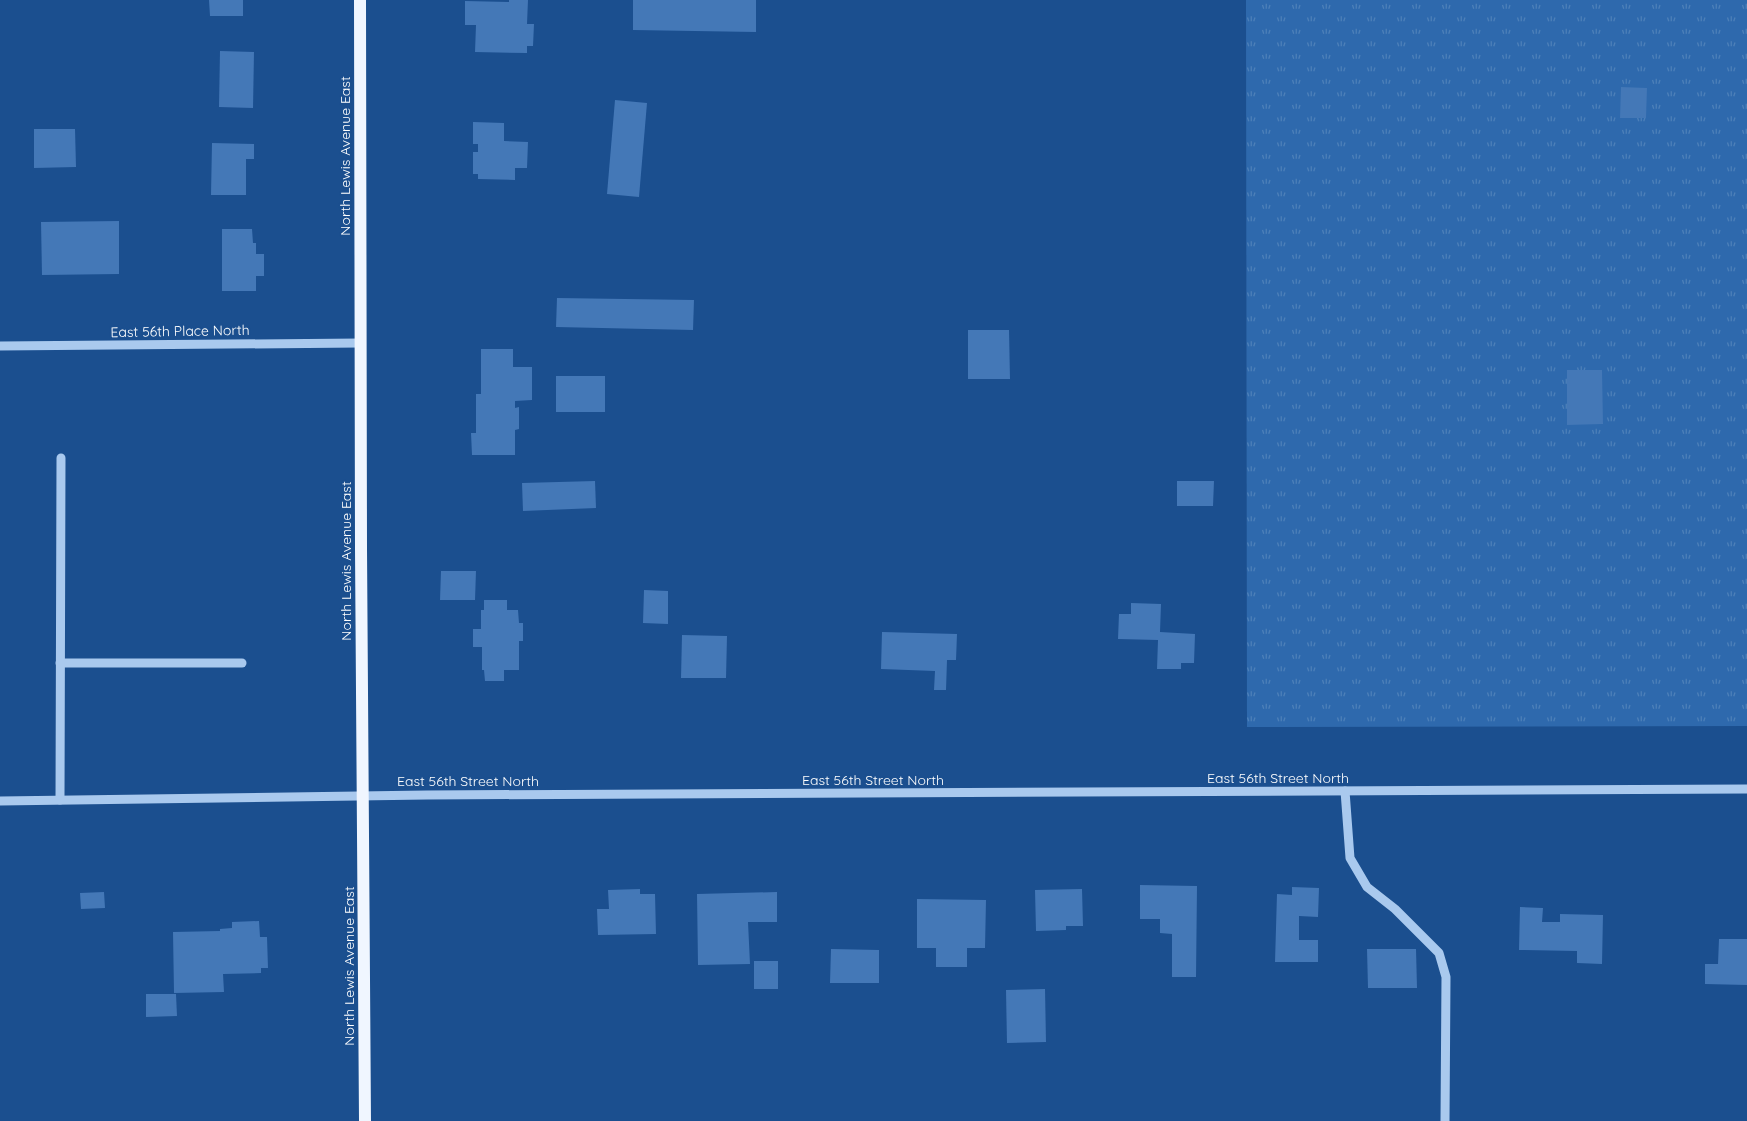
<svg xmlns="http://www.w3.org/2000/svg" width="1747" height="1121" viewBox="0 0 1747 1121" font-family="Quicksand,sans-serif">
  <defs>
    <pattern id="grass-tufts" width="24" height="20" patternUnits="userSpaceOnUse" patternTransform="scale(1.25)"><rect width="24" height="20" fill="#2e69ad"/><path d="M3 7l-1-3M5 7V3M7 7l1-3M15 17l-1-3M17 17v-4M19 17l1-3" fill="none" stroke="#4d80b9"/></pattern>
  </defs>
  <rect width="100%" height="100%" fill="#1b4f8f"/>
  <!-- grass -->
  <polygon fill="url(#grass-tufts)" points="1246,0 1747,0 1747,726 1247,727"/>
  <!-- building -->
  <g fill="#4478b7">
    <polygon points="209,0 243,0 243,16 210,16"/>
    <polygon points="509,0 528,0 527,24 534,24 533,46 527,46 527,53 475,52 476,25 465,25 465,1 509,2"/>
    <polygon points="633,0 756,0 756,32 633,30"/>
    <polygon points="220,51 254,52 253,108 219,107"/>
    <polygon points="1621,87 1647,88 1646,118 1620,118"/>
    <polygon points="615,100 647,103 639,197 607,194"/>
    <polygon points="473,122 504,123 504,141 528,142 527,168 515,168 515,180 478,179 478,174 473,174 473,152 478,152 478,144 473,144"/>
    <polygon points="34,129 75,129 76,167 34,168"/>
    <polygon points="212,143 254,144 254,159 246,159 246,195 211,195"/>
    <polygon points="119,221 119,274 42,275 41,222"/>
    <polygon points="222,229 252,229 253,243 256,243 256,254 264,254 264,276 256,276 256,291 222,291"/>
    <polygon points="557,298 694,300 693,330 556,327"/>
    <polygon points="968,330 1009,330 1010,379 968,379"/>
    <polygon points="481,349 513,349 513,367 532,367 532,400 515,401 515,408 519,407 519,429 515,430 515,455 472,455 471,433 476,433 476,394 481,394"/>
    <polygon points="1567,370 1602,370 1603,424 1567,425"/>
    <rect x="556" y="376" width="49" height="36"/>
    <polygon points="595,481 596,508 523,511 522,483"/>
    <polygon points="1177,481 1214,481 1213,506 1177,506"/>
    <polygon points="441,571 476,571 475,600 440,600"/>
    <polygon points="644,590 668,591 668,624 643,623"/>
    <polygon points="484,600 507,600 507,610 518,610 519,623 523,623 523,641 519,641 519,670 504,670 504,681 485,681 484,670 482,670 482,647 473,647 473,629 481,629 481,610 484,610"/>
    <polygon points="1131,603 1161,604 1160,632 1195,634 1194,663 1181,663 1181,669 1157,669 1158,640 1118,639 1119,614 1131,614"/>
    <polygon points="882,632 957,634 956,660 947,660 946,690 934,690 935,671 881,669"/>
    <polygon points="682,635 727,636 726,678 681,678"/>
    <polygon points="1140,885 1197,886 1196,977 1172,977 1172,934 1160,933 1160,919 1140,919"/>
    <polygon points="1292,887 1319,888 1318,917 1299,916 1299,940 1318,940 1318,962 1275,962 1277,894 1292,895"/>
    <polygon points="640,889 640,894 655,894 656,934 598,935 597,909 609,909 608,890"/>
    <polygon points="1082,889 1083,926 1066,926 1066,930 1036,931 1035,890"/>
    <polygon points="104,892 105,908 81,909 80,893"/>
    <polygon points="777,892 777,922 748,922 750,964 698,965 697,894"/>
    <polygon points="917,899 986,900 985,948 967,948 967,967 936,967 936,948 917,948"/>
    <polygon points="1520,907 1543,908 1542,922 1560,922 1560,914 1603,915 1602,964 1577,963 1577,951 1519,950"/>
    <polygon points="259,921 260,937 267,937 268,968 261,968 261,973 223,974 224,992 174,993 173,932 220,931 220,929 232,928 232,922"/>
    <polygon points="1719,939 1747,939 1747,985 1705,984 1705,964 1718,964"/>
    <polygon points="831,949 879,950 879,983 830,983"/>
    <polygon points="1367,949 1416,949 1417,988 1368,988"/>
    <rect x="754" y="961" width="24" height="28"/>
    <polygon points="1045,989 1046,1042 1007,1043 1006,990"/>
    <polygon points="146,994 176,994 177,1016 146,1017"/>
  </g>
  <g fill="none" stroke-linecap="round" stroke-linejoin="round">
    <!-- minor -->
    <g stroke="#a9c9ee" stroke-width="9">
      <polyline points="0,346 360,343"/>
      <polyline points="60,663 242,663"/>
      <polyline points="1345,791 1350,858 1367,887 1395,909 1439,953 1446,977 1445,1121"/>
      <polyline points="60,800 61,458"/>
      <polyline points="0,801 427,795 1747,789"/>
    </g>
    <!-- major -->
    <polyline stroke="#f0f6ff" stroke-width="12" points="360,0 361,549 365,1121"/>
  </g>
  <g text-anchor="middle" stroke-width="4" stroke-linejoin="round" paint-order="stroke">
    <!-- street labels -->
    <g font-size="14" fill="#fff" stroke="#1b4f8f">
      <text transform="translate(345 156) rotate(-90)" y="5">North Lewis Avenue East</text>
      <text transform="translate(180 331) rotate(-1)" y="5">East 56th Place North</text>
      <text transform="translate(346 561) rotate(-90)" y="5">North Lewis Avenue East</text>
      <text x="1278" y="783">East 56th Street North</text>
      <text x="873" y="785">East 56th Street North</text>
      <text x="468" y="786">East 56th Street North</text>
      <text transform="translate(349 966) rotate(-90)" y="5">North Lewis Avenue East</text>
    </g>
  </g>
</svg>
